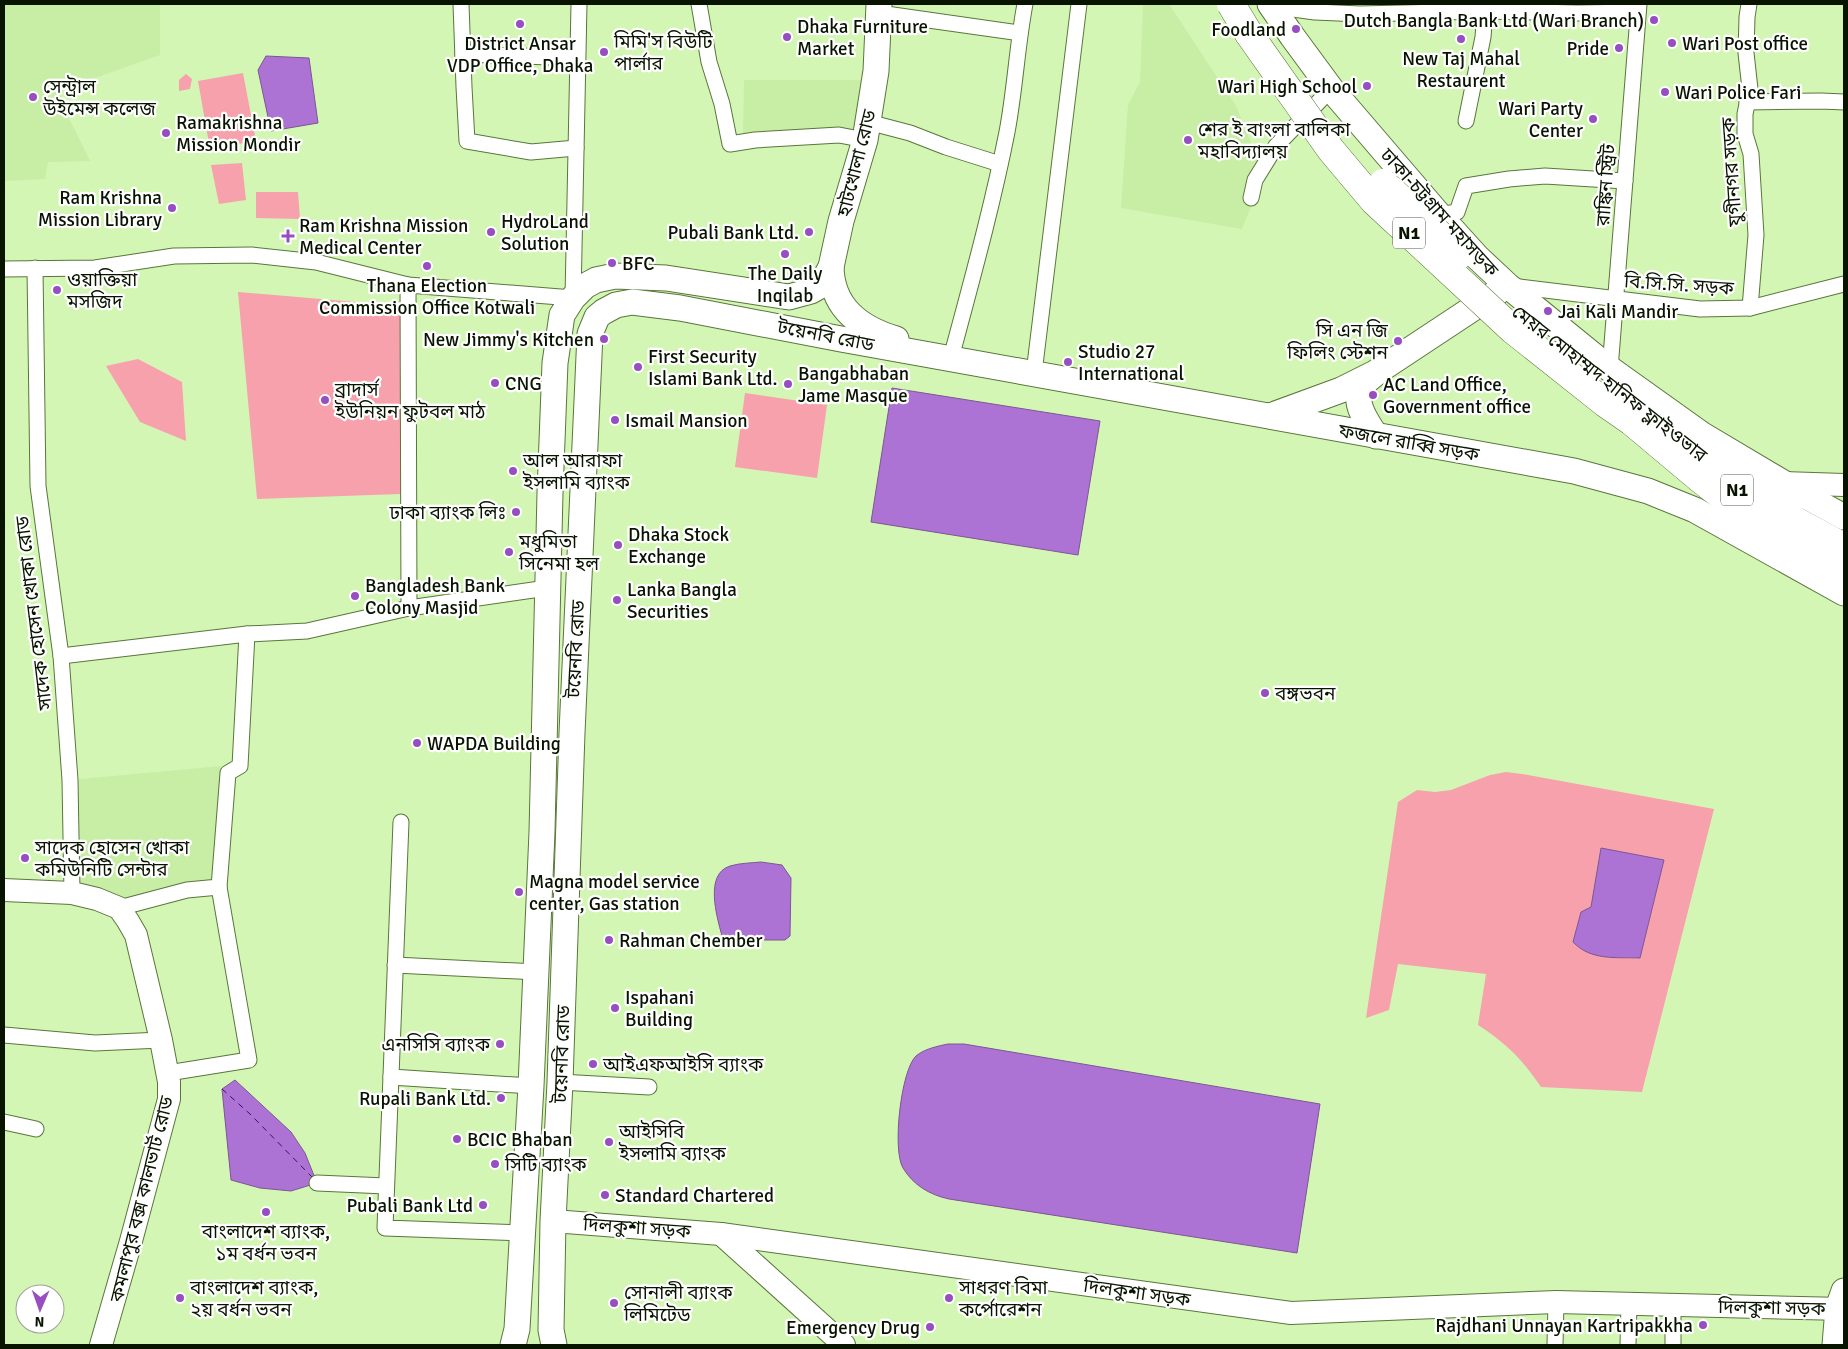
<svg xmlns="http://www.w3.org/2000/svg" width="1848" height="1349" viewBox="0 0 1848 1349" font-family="Signika,'Noto Sans Bengali',sans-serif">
  <rect width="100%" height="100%" fill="#d4f6b5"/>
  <!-- built -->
  <g fill="#c8eda5">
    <polygon points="4,4 160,4 160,55 61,90 62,104 90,161 48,162 45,179 4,181"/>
    <polygon points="1143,4 1169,4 1236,106 1264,174 1242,229 1121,208 1128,105 1140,82"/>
    <polygon points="744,80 874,80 866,132 743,133"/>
    <polygon points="221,766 212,888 119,908 72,893 70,780"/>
  </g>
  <!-- green -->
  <g fill="#f7a1ad">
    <polygon points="243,73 256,141 210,149 198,81"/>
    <polygon points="186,74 192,79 190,89 179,91 179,80"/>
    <polygon points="242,163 246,200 219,204 211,165"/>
    <polygon points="256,192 298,192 300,219 256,218"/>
    <polygon points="238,292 402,306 401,494 257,499"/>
    <polygon points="138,359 182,382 186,441 140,422 106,366"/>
    <polygon points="745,393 827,405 817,478 735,467"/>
    <path d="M1506 772 1522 774 1714 809 1642 1092 1541 1087C1522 1059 1507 1044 1478 1025L1486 974 1398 964 1389 1010 1366 1018 1398 802 1417 790 1435 792 1451 790 1490 775Z"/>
  </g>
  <!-- water -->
  <g fill="#ad73d4" stroke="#7c5694">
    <polygon points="266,56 309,58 318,123 271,131 258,70"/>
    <polygon points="892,388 1100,421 1078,555 871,522"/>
    <path d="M1601 848 1664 860 1640 958C1616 957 1591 961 1573 942L1581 912 1591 907Z"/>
    <path d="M761 862 782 865 791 878 790 936 785 940H736L722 936C717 917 704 874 730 866 740 863 751 863 761 862Z"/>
    <path d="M948 1044H964L1320 1104 1297 1253 949 1199C930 1195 913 1185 903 1168 892 1150 901 1070 916 1056 924 1049 938 1046 948 1044Z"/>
    <polygon points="235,1080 291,1132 305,1153 317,1183 291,1191 260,1188 231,1180 222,1089"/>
  </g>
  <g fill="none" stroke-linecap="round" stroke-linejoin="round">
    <!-- ferry -->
    <polyline stroke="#470a64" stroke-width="1" stroke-dasharray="6 5" stroke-linecap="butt" points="222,1089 250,1114 313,1178"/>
    <!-- street casing -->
    <g stroke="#59763a" stroke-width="17">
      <g id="street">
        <polyline points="461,4 464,87 467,141 531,152 576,148"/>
        <polyline points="699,4 709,62 722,104 730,144 755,140 839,135 865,140"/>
        <polyline points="1749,4 1747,17 1746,53 1750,89 1745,114 1745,134 1751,154 1756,235 1750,308"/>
        <polyline points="1271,6 1315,12 1360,14 1485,11 1577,13 1638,12"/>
        <polyline points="879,13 1020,33"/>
        <polyline points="463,54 577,58"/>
        <polyline points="1747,102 1821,101 1844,102"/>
        <polyline points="1466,121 1483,37 1485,11"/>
        <polyline points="868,122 910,133 946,147 1000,164"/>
        <polyline points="1251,198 1255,180 1276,146 1331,89"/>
        <polyline points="1439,215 1457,212 1466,186 1509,179 1545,176 1625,181"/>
        <polyline points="35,268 38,486 61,656 70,780 72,893"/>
        <polyline points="4,269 95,268 174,256 252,255 316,262 408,285 573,298 579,4"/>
        <polyline points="408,285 409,608"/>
        <polyline points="1512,286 1700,309 1750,308 1844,284"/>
        <path d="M951 358C971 283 992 208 1007 132 1015 90 1017 46 1025 4"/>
        <polyline points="1610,369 1639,4"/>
        <polyline points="1034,373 1079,4"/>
        <polyline points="61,656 247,634 307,631 409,608 547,588"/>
        <polyline points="401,822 385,1228 523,1233"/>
        <polyline points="119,908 187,890 219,887 228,773 240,766 247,634"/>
        <polyline points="395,965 536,972"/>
        <polyline points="4,1035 95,1043 161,1040"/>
        <polyline points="168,1073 249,1060 219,887"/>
        <polyline points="391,1077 531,1086"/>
        <polyline points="560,1082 649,1087"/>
        <polyline points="4,1122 36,1129"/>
        <polyline points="317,1183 386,1186"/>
        <polyline points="1555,1345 1556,1302"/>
        <polyline points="1628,1345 1629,1303"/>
        <polyline points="1673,1345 1673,1304"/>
      </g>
    </g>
    <!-- secondary casing -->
    <g stroke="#59763a" stroke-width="24">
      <g id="secondary">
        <polyline points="1783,483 1844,485"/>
        <polyline points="4,890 72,893 97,899 119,908 128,921 136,935 161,1040 169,1082 169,1099 131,1241 101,1345"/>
        <polyline points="553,1221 721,1234 1291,1313 1556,1302 1844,1309"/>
        <polyline points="721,1234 844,1345"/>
      </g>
    </g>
    <!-- primary casing -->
    <g stroke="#59763a" stroke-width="27">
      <g id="primary">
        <polyline points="1270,4 1292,36 1331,89 1439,215 1477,257 1508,286 1610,369 1701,434 1802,494 1844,517"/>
        <path d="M831 267C832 307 859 328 896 339"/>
        <path d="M1375 374C1371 377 1366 381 1363 385 1351 401 1367 422 1376 436"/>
        <polyline points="1270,416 1341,390 1375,373 1499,291"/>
        <polyline points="513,1345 517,1329 531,1086 542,832 550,493 555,363 562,315 573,298 585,286 596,280 615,276 666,278 789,297 811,291 818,287 824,280 831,267 841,221 865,140 876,71 879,4"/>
        <polyline points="554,1345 551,1330 553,1221 560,1082 572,733 590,334 597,317 603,312 616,305 632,302 680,308 841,339 1574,471 1648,491 1695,510 1844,593"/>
        <polyline points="1835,1345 1838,1308 1844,1291"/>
      </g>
    </g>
    <!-- highway casing -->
    <g stroke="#59763a" stroke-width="29">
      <g id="highway">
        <polyline points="1643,409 1676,425 1694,438"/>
        <path d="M1631 421C1654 440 1676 459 1699 478 1744 514 1794 546 1844 573"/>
        <polyline points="1673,434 1796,521 1844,547"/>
      </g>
    </g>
    <!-- street -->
    <use href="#street" stroke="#fff" stroke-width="15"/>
    <!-- secondary -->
    <use href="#secondary" stroke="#fff" stroke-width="22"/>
    <!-- primary -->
    <use href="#primary" stroke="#fff" stroke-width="25"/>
    <!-- highway -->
    <use href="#highway" stroke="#fff" stroke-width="28"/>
    <!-- highway-bridge casing -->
    <g stroke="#59763a" stroke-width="29" stroke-linecap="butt">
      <g id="highway-bridge">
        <polyline points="1231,4 1249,34 1331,150 1374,201 1513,330 1605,403 1631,421"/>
        <polyline points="1383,183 1431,226 1459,255"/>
      </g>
    </g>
    <!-- highway-bridge -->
    <use href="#highway-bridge" stroke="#fff" stroke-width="28"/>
  </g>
  <!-- markers -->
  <g fill="#964ec1" stroke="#fff" stroke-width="2">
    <circle cx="1654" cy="20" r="5"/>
    <circle cx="520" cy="24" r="5"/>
    <circle cx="1296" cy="29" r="5"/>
    <circle cx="787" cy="37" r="5"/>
    <circle cx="1461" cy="39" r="5"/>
    <circle cx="1672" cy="43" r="5"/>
    <circle cx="1619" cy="48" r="5"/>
    <circle cx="604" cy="52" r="5"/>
    <circle cx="1367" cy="86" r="5"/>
    <circle cx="1665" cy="92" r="5"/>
    <circle cx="33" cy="97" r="5"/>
    <circle cx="1593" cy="119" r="5"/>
    <circle cx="166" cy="133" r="5"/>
    <circle cx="1188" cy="140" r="5"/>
    <circle cx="172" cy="208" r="5"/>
    <circle cx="491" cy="232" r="5"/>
    <circle cx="809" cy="232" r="5"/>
    <path d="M285.5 228.5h5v5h5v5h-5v5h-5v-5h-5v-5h5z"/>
    <circle cx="785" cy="254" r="5"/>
    <circle cx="612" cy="263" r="5"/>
    <circle cx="427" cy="266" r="5"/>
    <circle cx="57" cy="290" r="5"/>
    <circle cx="1548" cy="311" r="5"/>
    <circle cx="604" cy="339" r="5"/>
    <circle cx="1398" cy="341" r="5"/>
    <circle cx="1068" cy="362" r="5"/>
    <circle cx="638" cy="367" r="5"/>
    <circle cx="495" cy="383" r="5"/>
    <circle cx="788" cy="384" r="5"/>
    <circle cx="1373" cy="395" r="5"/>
    <circle cx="325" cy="400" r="5"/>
    <circle cx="615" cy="420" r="5"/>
    <circle cx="513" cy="471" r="5"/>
    <circle cx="516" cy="512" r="5"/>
    <circle cx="618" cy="545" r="5"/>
    <circle cx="509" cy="552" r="5"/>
    <circle cx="355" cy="596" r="5"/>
    <circle cx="617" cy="600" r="5"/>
    <circle cx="1265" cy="693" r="5"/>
    <circle cx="417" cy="743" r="5"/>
    <circle cx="25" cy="858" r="5"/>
    <circle cx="519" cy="892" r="5"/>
    <circle cx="609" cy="940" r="5"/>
    <circle cx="615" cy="1008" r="5"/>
    <circle cx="500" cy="1044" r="5"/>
    <circle cx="593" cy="1064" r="5"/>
    <circle cx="501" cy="1098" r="5"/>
    <circle cx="457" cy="1139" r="5"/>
    <circle cx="609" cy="1142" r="5"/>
    <circle cx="495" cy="1164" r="5"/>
    <circle cx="605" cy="1195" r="5"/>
    <circle cx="483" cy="1205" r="5"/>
    <circle cx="266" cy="1212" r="5"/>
    <circle cx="180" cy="1298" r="5"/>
    <circle cx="949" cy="1298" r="5"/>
    <circle cx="614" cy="1303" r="5"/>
    <circle cx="1703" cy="1325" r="5"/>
    <circle cx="930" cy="1327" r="5"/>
  </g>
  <g text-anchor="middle" stroke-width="4.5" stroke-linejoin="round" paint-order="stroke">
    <!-- shield labels -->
    <g fill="#fff" stroke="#535a4c" stroke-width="1">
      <rect x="1393" y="217.5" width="32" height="31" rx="4"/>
      <rect x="1721" y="474.5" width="32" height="31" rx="4"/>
    </g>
    <g font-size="18" font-weight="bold" fill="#091400">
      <text x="1409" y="239">N1</text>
      <text x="1737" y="496">N1</text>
    </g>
    <!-- poi labels -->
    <g font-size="19" fill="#091400" stroke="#fff" text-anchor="start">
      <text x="1644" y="27" text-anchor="end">Dutch Bangla Bank Ltd (Wari Branch)</text>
      <text x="797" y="33">Dhaka Furniture<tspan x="797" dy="22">Market</tspan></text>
      <text x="1286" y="36" text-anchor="end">Foodland</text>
      <text x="614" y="48">মিমি'স বিউটি<tspan x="614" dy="22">পার্লার</tspan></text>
      <text x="520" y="50" text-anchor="middle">District Ansar<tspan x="520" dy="22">VDP Office, Dhaka</tspan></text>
      <text x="1682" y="50">Wari Post office</text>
      <text x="1609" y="55" text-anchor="end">Pride</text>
      <text x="1461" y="65" text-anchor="middle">New Taj Mahal<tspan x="1461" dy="22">Restaurent</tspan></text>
      <text x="43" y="93">সেন্ট্রাল<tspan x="43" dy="22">উইমেন্স কলেজ</tspan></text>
      <text x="1357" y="93" text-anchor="end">Wari High School</text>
      <text x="1675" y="99">Wari Police Fari</text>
      <text x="1583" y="115" text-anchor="end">Wari Party<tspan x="1583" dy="22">Center</tspan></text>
      <text x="176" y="129">Ramakrishna<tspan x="176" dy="22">Mission Mondir</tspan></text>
      <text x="1198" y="136">শের ই বাংলা বালিকা<tspan x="1198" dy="22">মহাবিদ্যালয়</tspan></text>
      <text x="162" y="204" text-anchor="end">Ram Krishna<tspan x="162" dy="22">Mission Library</tspan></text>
      <text x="501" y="228">HydroLand<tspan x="501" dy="22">Solution</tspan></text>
      <text x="299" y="232">Ram Krishna Mission<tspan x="299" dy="22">Medical Center</tspan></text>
      <text x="799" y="239" text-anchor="end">Pubali Bank Ltd.</text>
      <text x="622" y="270">BFC</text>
      <text x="785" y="280" text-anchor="middle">The Daily<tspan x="785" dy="22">Inqilab</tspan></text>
      <text x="67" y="286">ওয়াক্তিয়া<tspan x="67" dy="22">মসজিদ</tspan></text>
      <text x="427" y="292" text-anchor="middle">Thana Election<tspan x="427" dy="22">Commission Office Kotwali</tspan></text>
      <text x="1558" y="318">Jai Kali Mandir</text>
      <text x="1388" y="337" text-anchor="end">সি এন জি<tspan x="1388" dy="22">ফিলিং স্টেশন</tspan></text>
      <text x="594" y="346" text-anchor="end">New Jimmy's Kitchen</text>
      <text x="1078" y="358">Studio 27<tspan x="1078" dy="22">International</tspan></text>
      <text x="648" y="363">First Security<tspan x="648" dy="22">Islami Bank Ltd.</tspan></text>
      <text x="798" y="380">Bangabhaban<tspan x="798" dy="22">Jame Masque</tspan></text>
      <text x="505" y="390">CNG</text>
      <text x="1383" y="391">AC Land Office,<tspan x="1383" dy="22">Government office</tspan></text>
      <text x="335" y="396">ব্রাদার্স<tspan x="335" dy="22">ইউনিয়ন ফুটবল মাঠ</tspan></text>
      <text x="625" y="427">Ismail Mansion</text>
      <text x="523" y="467">আল আরাফা<tspan x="523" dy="22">ইসলামি ব্যাংক</tspan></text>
      <text x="506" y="519" text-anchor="end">ঢাকা ব্যাংক লিঃ</text>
      <text x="628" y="541">Dhaka Stock<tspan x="628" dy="22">Exchange</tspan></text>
      <text x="519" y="548">মধুমিতা<tspan x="519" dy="22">সিনেমা হল</tspan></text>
      <text x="365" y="592">Bangladesh Bank<tspan x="365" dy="22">Colony Masjid</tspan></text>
      <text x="627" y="596">Lanka Bangla<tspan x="627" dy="22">Securities</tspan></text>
      <text x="1275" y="700">বঙ্গভবন</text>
      <text x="427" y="750">WAPDA Building</text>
      <text x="35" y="854">সাদেক হোসেন খোকা<tspan x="35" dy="22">কমিউনিটি সেন্টার</tspan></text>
      <text x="529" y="888">Magna model service<tspan x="529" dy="22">center, Gas station</tspan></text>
      <text x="619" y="947">Rahman Chember</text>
      <text x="625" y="1004">Ispahani<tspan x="625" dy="22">Building</tspan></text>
      <text x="490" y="1051" text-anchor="end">এনসিসি ব্যাংক</text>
      <text x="603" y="1071">আইএফআইসি ব্যাংক</text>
      <text x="491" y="1105" text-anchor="end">Rupali Bank Ltd.</text>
      <text x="619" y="1138">আইসিবি<tspan x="619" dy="22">ইসলামি ব্যাংক</tspan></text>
      <text x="467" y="1146">BCIC Bhaban</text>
      <text x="505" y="1171">সিটি ব্যাংক</text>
      <text x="615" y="1202">Standard Chartered</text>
      <text x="473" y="1212" text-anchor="end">Pubali Bank Ltd</text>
      <text x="266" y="1238" text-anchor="middle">বাংলাদেশ ব্যাংক,<tspan x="266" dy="22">১ম বর্ধন ভবন</tspan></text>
      <text x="190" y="1294">বাংলাদেশ ব্যাংক,<tspan x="190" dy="22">২য় বর্ধন ভবন</tspan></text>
      <text x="959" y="1294">সাধরণ বিমা<tspan x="959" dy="22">কর্পোরেশন</tspan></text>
      <text x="624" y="1299">সোনালী ব্যাংক<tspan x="624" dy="22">লিমিটেড</tspan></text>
      <text x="1693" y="1332" text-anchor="end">Rajdhani Unnayan Kartripakkha</text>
      <text x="920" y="1334" text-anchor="end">Emergency Drug</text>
    </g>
    <!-- street labels -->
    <g font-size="19" fill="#091400" stroke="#fff">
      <text transform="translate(856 163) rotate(-76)" y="7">হাটখোলা রোড</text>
      <text transform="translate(1731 172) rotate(-94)" y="7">যুগীনগর সড়ক</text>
      <text transform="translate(1605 185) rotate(-86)" y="7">রাঙ্কিন স্ট্রিট</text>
      <text transform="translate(1440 212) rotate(48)" y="7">ঢাকা-চট্টগ্রাম মহাসড়ক</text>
      <text transform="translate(1679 284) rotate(4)" y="7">বি.সি.সি. সড়ক</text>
      <text transform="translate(826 335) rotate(11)" y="7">টয়েনবি রোড</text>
      <text transform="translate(1610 383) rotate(38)" y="7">মেয়র মোহাম্মদ হানিফ ফ্লাইওভার</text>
      <text transform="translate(1409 442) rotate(10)" y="7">ফজলে রাব্বি সড়ক</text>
      <text transform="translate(33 613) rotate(-97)" y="7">সাদেক হোসেন খোকা রোড</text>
      <text transform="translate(575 649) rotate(-87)" y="7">টয়েনবি রোড</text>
      <text transform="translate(561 1054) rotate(-88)" y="7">টয়েনবি রোড</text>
      <text transform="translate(141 1199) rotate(-76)" y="7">কমলাপুর বক্স কালভার্ট রোড</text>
      <text transform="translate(637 1227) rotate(4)" y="7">দিলকুশা সড়ক</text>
      <text transform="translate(1137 1292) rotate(8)" y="7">দিলকুশা সড়ক</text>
      <text transform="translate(1772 1307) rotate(1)" y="7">দিলকুশা সড়ক</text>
    </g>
  </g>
  <!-- border -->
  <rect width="1848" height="1349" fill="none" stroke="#091400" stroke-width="10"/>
  <!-- north arrow -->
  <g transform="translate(40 1309) rotate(182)"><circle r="24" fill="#ffffff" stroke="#9da199"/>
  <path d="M0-4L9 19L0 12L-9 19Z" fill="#964ec1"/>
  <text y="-8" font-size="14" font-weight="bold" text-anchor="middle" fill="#091400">N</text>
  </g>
</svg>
